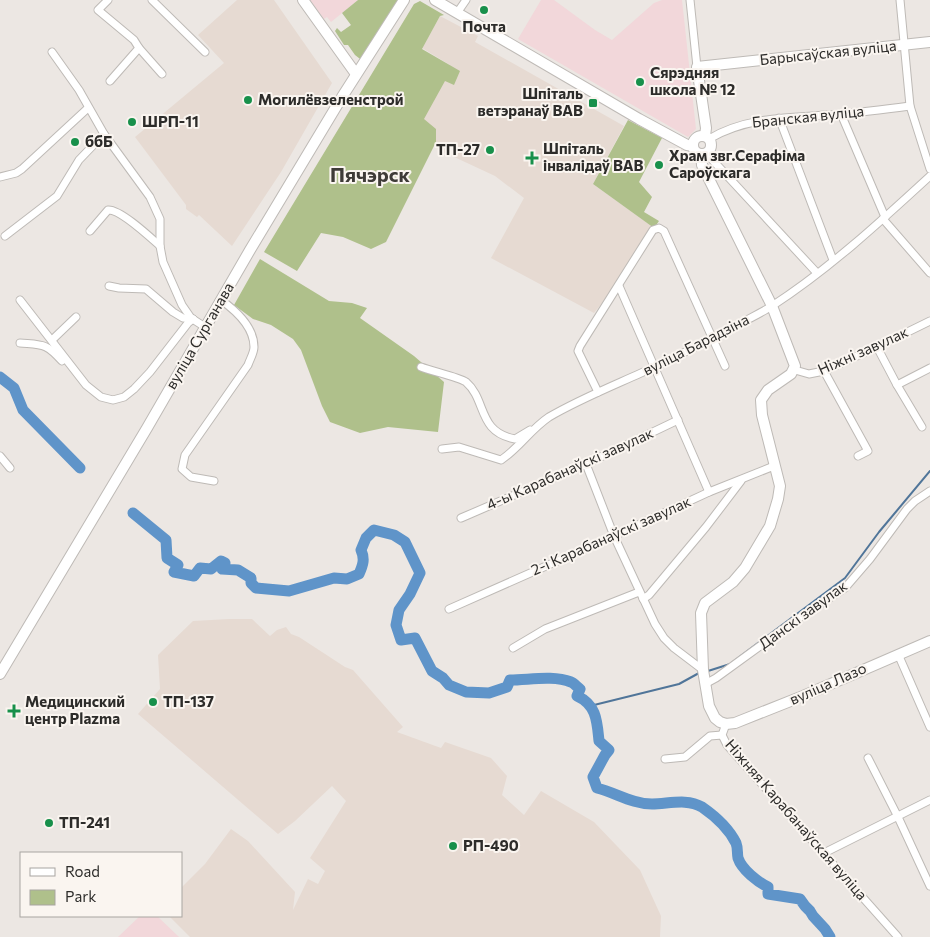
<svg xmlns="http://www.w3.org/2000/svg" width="930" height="937" viewBox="0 0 930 937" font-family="Commissioner,sans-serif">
  <rect width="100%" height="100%" fill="#ece7e3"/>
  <!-- built -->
  <g fill="#e6dad2">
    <polygon points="237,0 274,0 332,83 281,172 232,246 199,215 197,217 186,209 186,205 135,137 224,63 198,35"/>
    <polygon points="440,16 478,36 475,42 624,126 593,184 653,227 615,287 594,313 491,258 524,198 495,176 437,149 431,136 415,125 450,65 422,48"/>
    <polygon points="229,619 252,619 270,636 277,630 286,627 291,634 299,637 345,667 353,670 403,727 397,732 441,748 445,742 491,758 507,776 502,795 524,815 541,791 594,822 640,870 661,916 660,937 190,937 169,916 181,916 181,888 205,864 231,829 248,841 295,892 293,910 308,879 318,884 325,871 310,858 346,801 332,786 295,821 278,834 138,714 160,689 158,655 193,621"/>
  </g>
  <!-- education -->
  <g fill="#f2d7da">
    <polygon points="310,0 358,0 331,22 327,17 324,19"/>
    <polygon points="541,0 554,0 595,30 612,40 654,3 662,0 682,0 696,129 688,137 518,39"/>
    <polygon points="140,916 157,916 179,937 118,937"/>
  </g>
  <!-- green -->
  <g fill="#afc08b">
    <polygon points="358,0 400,0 364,62 355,55 348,45 344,45 335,31 337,28 341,32 351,25 342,13"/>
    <polygon points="420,1 444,15 440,16 422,49 460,71 454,85 445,81 424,119 436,129 436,142 386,242 371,249 343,237 321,233 297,271 264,252 414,4"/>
    <polygon points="628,120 662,138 639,182 652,197 644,212 659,221 654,228 593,184"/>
    <polygon points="260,259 329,301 352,303 367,308 360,318 414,356 444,382 438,432 388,427 360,433 330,422 322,406 301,350 293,339 271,325 253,319 234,305"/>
  </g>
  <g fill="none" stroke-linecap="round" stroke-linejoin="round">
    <!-- stream -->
    <g stroke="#507599" stroke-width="2">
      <polyline points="708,671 730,664 845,578 879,532 930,471"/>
      <polyline points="590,706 679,684 699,673"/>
    </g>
    <!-- river -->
    <g stroke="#5f94c9" stroke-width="11">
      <polyline points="0,377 14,388 23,410 80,468"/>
      <path d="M133 513 166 540 167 558 178 565 174 572 194 576 200 568 211 569 221 561 225 563 222 569 238 570 251 578V583L256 588 289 591 334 578 347 579 359 574C363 565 365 559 361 550L366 538 374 530 394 535 405 542 420 573 410 594 399 610 396 625 401 640 415 638 432 671 443 678 449 685 466 692 489 693 507 687 510 680C529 680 553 675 571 682 574 683 577 687 580 689L577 696C597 705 597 722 599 741L609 750 605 755 593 777 597 788C616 793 633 804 652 804 668 804 687 798 702 807 715 816 729 829 736 843 738 848 737 853 738 858 742 870 758 882 768 887V894L800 899 805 906 810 911 813 916 825 929 830 937"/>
    </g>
    <!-- street casing -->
    <g stroke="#bebab6" stroke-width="9">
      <g id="street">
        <polyline points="108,0 98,10 134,40 139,48 110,81"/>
        <polyline points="152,0 205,52"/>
        <polyline points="690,0 697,67"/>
        <polyline points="900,0 910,106 930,169"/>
        <polyline points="457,13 466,0"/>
        <polyline points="139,48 162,74"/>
        <polyline points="52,52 79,90 104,134 150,197 160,219 160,246 163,262 182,305 191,318 205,327"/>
        <polyline points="841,114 885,217"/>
        <polyline points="779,118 833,260"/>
        <path d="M709 139C749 115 796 118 841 114 864 112 887 109 910 106"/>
        <polyline points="706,153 817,273"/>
        <polyline points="0,177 16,173 22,169 88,108"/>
        <polyline points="883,219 930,273"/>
        <path d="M90 231 108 210C120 209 150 237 160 246"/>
        <polyline points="5,236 57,196 79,160 104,134"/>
        <polyline points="109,286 119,288 146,289 173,312 183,318 193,319"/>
        <polyline points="619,286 709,492"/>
        <polyline points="20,300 86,385 101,397 113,400 124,397 134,389 150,372 188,323 193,319"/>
        <polyline points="52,340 76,317"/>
        <path d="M20 343C43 345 46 343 62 361"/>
        <polyline points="877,347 897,385 922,427"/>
        <path d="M421 367C431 371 459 377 466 382 487 400 477 432 515 439L530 430"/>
        <polyline points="795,370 809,374 824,371 877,347 930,321"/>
        <polyline points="824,371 868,451 858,456"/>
        <polyline points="897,385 930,368"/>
        <polyline points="598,392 578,351 580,346 653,230 659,228 664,231 725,366"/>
        <path d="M442 449 459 447 501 460C519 448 531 429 549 417 578 400 610 387 641 373 673 359 705 342 736 326 748 319 761 313 772 306 829 269 880 222 930 176"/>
        <polyline points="0,456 10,468"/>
        <polyline points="586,464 614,536 655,624 664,638 674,648 703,670"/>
        <path d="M214 481 191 477 182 469 185 455 248 365C250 359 254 353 254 347 254 327 235 310 221 300"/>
        <polyline points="461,518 586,464 678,420"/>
        <polyline points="643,599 649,595 706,527 741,481"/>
        <polyline points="449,609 614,536 709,492 774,466"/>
        <polyline points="513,648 545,629 639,592"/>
        <polyline points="898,654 930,727"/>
        <polyline points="705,684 716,678 793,622 845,588 870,559 907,509 915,501 930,491"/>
        <polyline points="726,724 722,735 727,745 898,937"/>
        <polyline points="868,758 898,817 930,886"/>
        <polyline points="665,759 685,757 710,736 722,735"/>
        <polyline points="824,853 930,800"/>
      </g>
    </g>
    <!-- secondary casing -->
    <g stroke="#bebab6" stroke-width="12">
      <g id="secondary">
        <polyline points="303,0 356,74"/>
        <polyline points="435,0 639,119 687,145 693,146"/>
        <circle cx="702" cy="145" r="9"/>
        <polyline points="705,136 706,128 697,67 930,42"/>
        <polyline points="701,154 702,165 772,306 795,366 791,374 768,390 761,400 762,415 780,486 778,499 770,526 745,568 733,582 705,603 701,613 703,670 709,706 715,718 720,722 726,724 735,723 803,696 930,641"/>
        <polyline points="0,674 147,428 250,250 342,97 404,0"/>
      </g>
    </g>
    <!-- street -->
    <use href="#street" stroke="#fff" stroke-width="7"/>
    <!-- secondary -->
    <use href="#secondary" stroke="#fff" stroke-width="10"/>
  </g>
  <!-- markers -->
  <g fill="#18904b" stroke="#faf5f0" stroke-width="2">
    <circle cx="484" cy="10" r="5"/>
    <circle cx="640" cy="82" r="5"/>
    <circle cx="248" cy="100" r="5"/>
    <rect x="588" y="98" width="10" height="10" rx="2.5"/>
    <circle cx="132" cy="122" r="5"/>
    <circle cx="75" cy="142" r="5"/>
    <circle cx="490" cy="150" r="5"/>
    <path d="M529.5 150.5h5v5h5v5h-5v5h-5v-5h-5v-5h5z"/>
    <circle cx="659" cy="165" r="5"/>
    <circle cx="153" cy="702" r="5"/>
    <path d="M11.5 703.5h5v5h5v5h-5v5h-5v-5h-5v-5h5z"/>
    <circle cx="49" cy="823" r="5"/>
    <circle cx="453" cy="846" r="5"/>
  </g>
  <g text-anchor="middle" stroke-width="4" stroke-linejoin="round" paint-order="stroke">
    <!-- poi labels -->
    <g font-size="15" font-weight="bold" fill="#2d2c2a" stroke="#faf5f0" text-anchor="start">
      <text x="484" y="32" text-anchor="middle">Почта</text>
      <text x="650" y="78">Сярэдняя<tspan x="650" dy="17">школа № 12</tspan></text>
      <text x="583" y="99" text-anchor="end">Шпіталь<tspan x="583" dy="17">ветэранаў ВАВ</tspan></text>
      <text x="258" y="105">Могилёвзеленстрой</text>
      <text x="142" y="127">ШРП-11</text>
      <text x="85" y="147">ббБ</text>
      <text x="543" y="154">Шпіталь<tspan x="543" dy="17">інвалідаў ВАВ</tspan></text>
      <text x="480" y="155" text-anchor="end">ТП-27</text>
      <text x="669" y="161">Храм звг.Серафіма<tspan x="669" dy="17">Сароўскага</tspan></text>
      <text x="25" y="707">Медицинский<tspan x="25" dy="17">центр Plazma</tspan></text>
      <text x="163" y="707">ТП-137</text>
      <text x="59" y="828">ТП-241</text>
      <text x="463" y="851">РП-490</text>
    </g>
    <!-- street labels -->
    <g font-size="15" fill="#2d2c2a" stroke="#faf5f0">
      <text transform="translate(828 53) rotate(-6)" y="5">Барысаўская вуліца</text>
      <text transform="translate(808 117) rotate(-6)" y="5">Бранская вуліца</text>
      <text transform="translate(200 336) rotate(-60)" y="5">вуліца Сурганава</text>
      <text transform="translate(696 345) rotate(-27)" y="5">вуліца Барадзіна</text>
      <text transform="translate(863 351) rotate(-24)" y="5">Ніжні завулак</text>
      <text transform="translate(570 469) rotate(-24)" y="5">4-ы Карабанаўскі завулак</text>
      <text transform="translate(611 536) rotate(-24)" y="5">2-і Карабанаўскі завулак</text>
      <text transform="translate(803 615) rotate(-36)" y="5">Данскі завулак</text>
      <text transform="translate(828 684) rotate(-24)" y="5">вуліца Лазо</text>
      <text transform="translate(796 820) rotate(49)" y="5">Ніжняя Карабанаўская вуліца</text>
    </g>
    <!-- district labels -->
    <g font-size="20" font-weight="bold" fill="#3e3b37" stroke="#faf5f0">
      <text x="370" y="182">Пячэрск</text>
    </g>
  </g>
  <!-- legend -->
  <rect x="20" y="852" width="162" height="65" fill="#faf5f0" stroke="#a8a5a1"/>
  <rect x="30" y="868" width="25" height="8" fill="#ffffff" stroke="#a8a5a1"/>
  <text x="65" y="877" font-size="15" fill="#2d2c2a">Road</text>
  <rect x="30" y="890" width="25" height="15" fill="#afc08b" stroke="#a8a5a1"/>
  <text x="65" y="902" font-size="15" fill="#2d2c2a">Park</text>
</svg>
